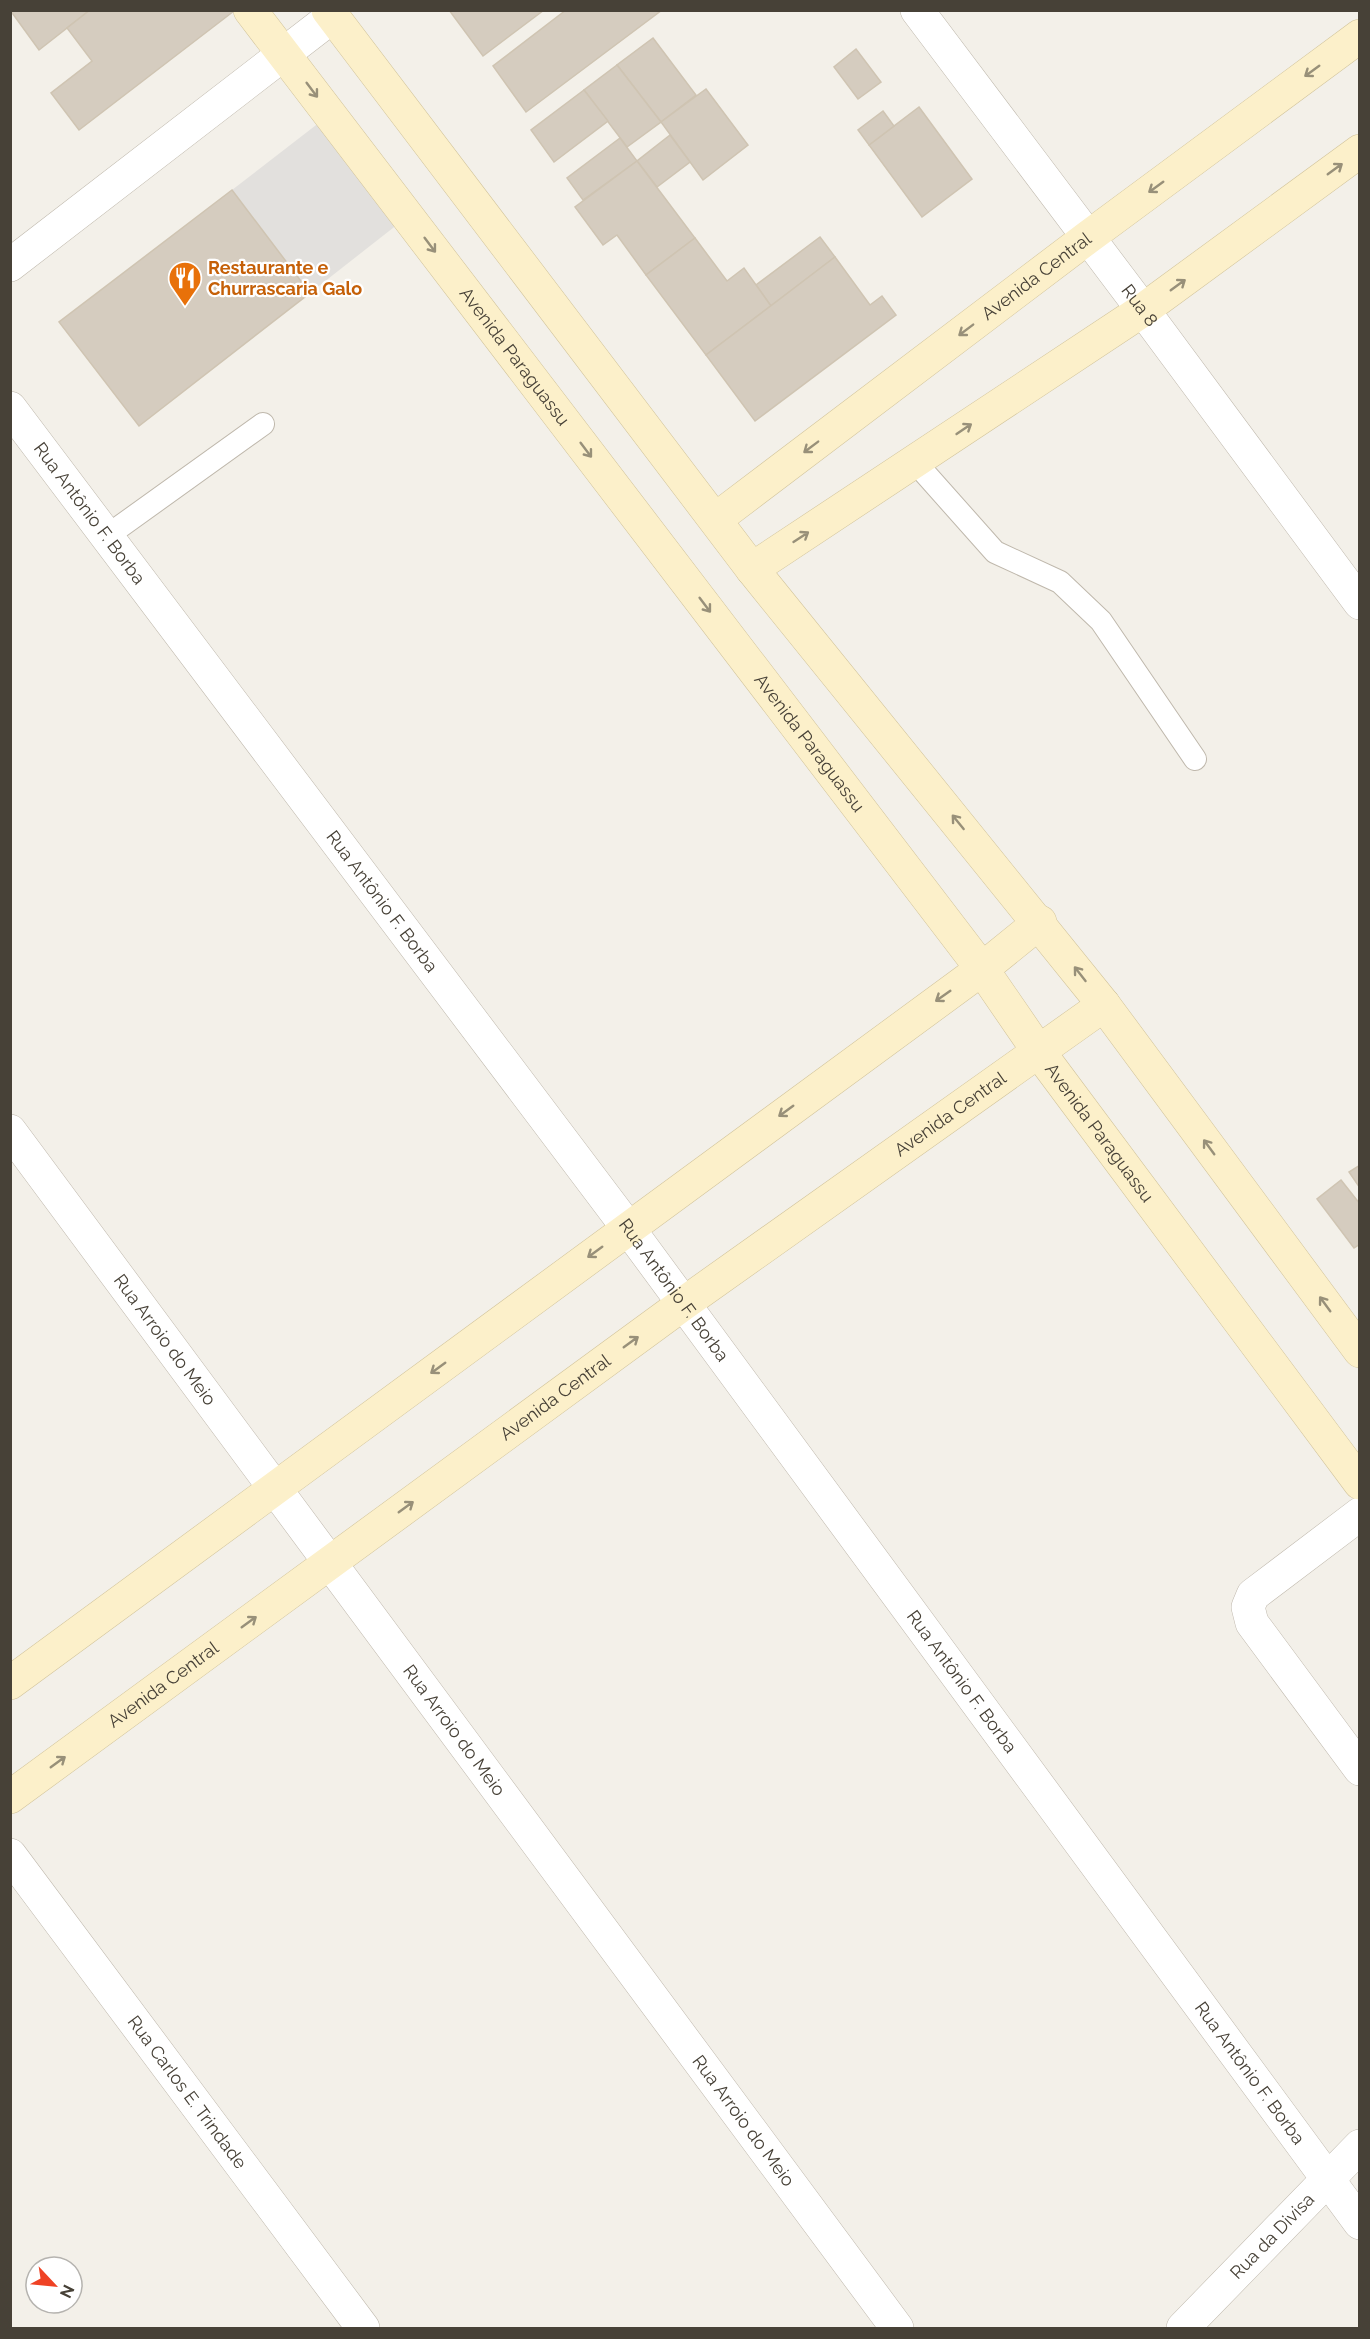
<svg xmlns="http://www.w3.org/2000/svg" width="1370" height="2339" viewBox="0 0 1370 2339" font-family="Raleway,sans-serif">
  <rect width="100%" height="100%" fill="#f3f0e9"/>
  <!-- parking -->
  <polygon fill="#e2e0dd" points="320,122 398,224 310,293 232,190"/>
  <!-- building -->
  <g fill="#d5ccbf" stroke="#cfc4b2" stroke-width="1.5">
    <polygon points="10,10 90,10 39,50"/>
    <polygon points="90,10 234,10 234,11 79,130 51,93 92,61 67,28"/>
    <polygon points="449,10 544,10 483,56"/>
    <polygon points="566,10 662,10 526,112 493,66"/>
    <polygon points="653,38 696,95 661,122 617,65"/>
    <polygon points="856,49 881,82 858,99 834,67"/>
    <polygon points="617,65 661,122 627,147 584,90"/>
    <polygon points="706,89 748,145 703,180 661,122"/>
    <polygon points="584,90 608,121 554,162 531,130"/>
    <polygon points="919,107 972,179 922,217 869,145"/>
    <polygon points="883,111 894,126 869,145 858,130"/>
    <polygon points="670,135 690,162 657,187 637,161"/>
    <polygon points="620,138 637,161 583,200 567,178"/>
    <polygon points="637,161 695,238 646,275 617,235 603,245 575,207"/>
    <polygon points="232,190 310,293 139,426 59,322"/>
    <polygon points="820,237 835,257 771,306 756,285"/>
    <polygon points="695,238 727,281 744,268 771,306 706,355 646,275"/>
    <polygon points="835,257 870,305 882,296 896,315 755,421 706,355"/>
    <polygon points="1360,1165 1360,1188 1349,1172"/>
    <polygon points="1341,1180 1360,1204 1360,1244 1354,1248 1317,1199"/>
  </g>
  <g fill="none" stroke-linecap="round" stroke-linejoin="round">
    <!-- lane casing -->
    <g stroke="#bfb8ac" stroke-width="24">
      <g id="lane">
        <polyline points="915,462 995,552 1060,582 1101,621 1195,759"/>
        <polyline points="107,536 263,424"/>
      </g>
    </g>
    <!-- street casing -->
    <g stroke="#bfb8ac" stroke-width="34">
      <g id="street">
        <path id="s1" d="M917 10 1143 310 1360 603"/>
        <polyline points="10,265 333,16"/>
        <path id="s2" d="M10 408 628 1228 1360 2223"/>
        <path id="s3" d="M10 1131 897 2328"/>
        <polyline points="1360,1514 1253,1595 1248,1607 1252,1623 1360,1769"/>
        <path id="s4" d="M10 1855 363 2328"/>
        <path id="s5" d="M1183 2328 1360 2146"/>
      </g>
    </g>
    <!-- secondary casing -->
    <g stroke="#d1c39a" stroke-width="34">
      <g id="secondary">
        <path id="s6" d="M250 10 982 969 1039 1052 1360 1483"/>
        <polyline points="328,10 752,569 1104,1005 1360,1351"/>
        <path id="s7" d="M716 519 1087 238 1360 36"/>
        <polyline points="752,569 1143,310 1360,151"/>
        <polyline points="10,1683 982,969 1040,922"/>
        <path id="s8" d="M10 1797 683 1304 1104 1005"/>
      </g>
    </g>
    <!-- lane -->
    <use href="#lane" stroke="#fff" stroke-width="22"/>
    <!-- street -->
    <use href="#street" stroke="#fff" stroke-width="33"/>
    <!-- secondary -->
    <use href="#secondary" stroke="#fcf0ca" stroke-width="33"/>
  </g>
  <!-- one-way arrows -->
  <defs><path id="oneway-shaft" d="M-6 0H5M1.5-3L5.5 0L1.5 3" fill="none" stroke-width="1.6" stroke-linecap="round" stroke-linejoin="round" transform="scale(1.5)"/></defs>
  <g stroke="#989079">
    <use href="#oneway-shaft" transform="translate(1312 71) rotate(144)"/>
    <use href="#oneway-shaft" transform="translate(312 90) rotate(53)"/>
    <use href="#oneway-shaft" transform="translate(1335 169) rotate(-36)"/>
    <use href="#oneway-shaft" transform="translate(1156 187) rotate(144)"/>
    <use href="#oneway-shaft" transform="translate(430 245) rotate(53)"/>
    <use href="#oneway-shaft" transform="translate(1178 285) rotate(-36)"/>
    <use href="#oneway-shaft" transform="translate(966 330) rotate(143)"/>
    <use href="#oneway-shaft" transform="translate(964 429) rotate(-34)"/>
    <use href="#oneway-shaft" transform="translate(811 447) rotate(143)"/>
    <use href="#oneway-shaft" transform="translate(586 450) rotate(53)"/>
    <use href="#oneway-shaft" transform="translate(801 537) rotate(-33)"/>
    <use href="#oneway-shaft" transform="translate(705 605) rotate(53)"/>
    <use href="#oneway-shaft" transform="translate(958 822) rotate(-129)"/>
    <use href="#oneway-shaft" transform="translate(1080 974) rotate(-128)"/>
    <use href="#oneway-shaft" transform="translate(943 996) rotate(145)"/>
    <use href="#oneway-shaft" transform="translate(786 1111) rotate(144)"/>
    <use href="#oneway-shaft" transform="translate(1209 1147) rotate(-126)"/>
    <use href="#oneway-shaft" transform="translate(595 1252) rotate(144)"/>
    <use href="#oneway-shaft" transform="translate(1325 1304) rotate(-126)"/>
    <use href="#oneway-shaft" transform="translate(631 1342) rotate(-36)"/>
    <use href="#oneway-shaft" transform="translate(438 1368) rotate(144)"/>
    <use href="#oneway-shaft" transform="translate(406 1507) rotate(-36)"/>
    <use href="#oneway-shaft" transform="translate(249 1622) rotate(-36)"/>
    <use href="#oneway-shaft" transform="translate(58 1762) rotate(-36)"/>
  </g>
  <!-- icons -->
  <defs>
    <g id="restaurant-pin" transform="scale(1.725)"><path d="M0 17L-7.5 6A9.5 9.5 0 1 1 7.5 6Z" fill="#e8710a" stroke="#fff"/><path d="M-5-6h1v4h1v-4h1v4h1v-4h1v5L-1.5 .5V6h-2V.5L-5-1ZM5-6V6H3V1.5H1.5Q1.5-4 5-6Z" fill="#fff"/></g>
  </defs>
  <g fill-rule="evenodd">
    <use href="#restaurant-pin" x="185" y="278"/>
  </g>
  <g text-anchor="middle" stroke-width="4.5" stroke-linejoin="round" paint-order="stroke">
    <!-- food labels -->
    <g font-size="18" font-weight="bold" fill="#c56008" stroke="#fff" text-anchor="start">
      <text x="208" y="274">Restaurante e<tspan x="208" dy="21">Churrascaria Galo</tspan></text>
    </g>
    <!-- street labels -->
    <g font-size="18" fill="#474137" stroke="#fff">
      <text dy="6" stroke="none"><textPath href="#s7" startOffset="402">Avenida Central</textPath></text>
      <text dy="6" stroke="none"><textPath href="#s1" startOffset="370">Rua 8</textPath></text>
      <text dy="6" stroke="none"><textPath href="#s6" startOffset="436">Avenida Paraguassu</textPath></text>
      <text dy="6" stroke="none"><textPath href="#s2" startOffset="132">Rua Antônio F. Borba</textPath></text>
      <text dy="6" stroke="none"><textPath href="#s6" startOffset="922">Avenida Paraguassu</textPath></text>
      <text dy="6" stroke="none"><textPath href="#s2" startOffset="618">Rua Antônio F. Borba</textPath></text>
      <text dy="6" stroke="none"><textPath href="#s8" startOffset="1162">Avenida Central</textPath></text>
      <text dy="6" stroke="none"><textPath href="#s6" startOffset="1408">Avenida Paraguassu</textPath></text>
      <text dy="6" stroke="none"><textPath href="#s2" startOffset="1104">Rua Antônio F. Borba</textPath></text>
      <text dy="6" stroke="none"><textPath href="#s3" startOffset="260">Rua Arroio do Meio</textPath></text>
      <text dy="6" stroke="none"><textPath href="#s8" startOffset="676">Avenida Central</textPath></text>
      <text dy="6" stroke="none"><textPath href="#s2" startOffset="1590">Rua Antônio F. Borba</textPath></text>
      <text dy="6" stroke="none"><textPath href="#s8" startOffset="190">Avenida Central</textPath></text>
      <text dy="6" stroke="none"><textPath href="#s3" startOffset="746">Rua Arroio do Meio</textPath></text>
      <text dy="6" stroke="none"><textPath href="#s2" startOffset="2076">Rua Antônio F. Borba</textPath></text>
      <text dy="6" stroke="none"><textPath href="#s4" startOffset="296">Rua Carlos E. Trindade</textPath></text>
      <text dy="6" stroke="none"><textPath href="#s3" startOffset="1232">Rua Arroio do Meio</textPath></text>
      <text dy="6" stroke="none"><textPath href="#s5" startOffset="128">Rua da Divisa</textPath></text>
    </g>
  </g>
  <!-- border -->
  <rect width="1370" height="2339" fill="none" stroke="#474137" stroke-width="24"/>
  <!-- north arrow -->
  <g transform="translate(54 2285) rotate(116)"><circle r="28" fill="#ffffff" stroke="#b5b3af" stroke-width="1.5"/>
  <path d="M0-4.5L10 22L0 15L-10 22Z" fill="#ef4224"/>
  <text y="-9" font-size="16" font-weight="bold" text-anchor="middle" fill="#474137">N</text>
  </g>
</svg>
